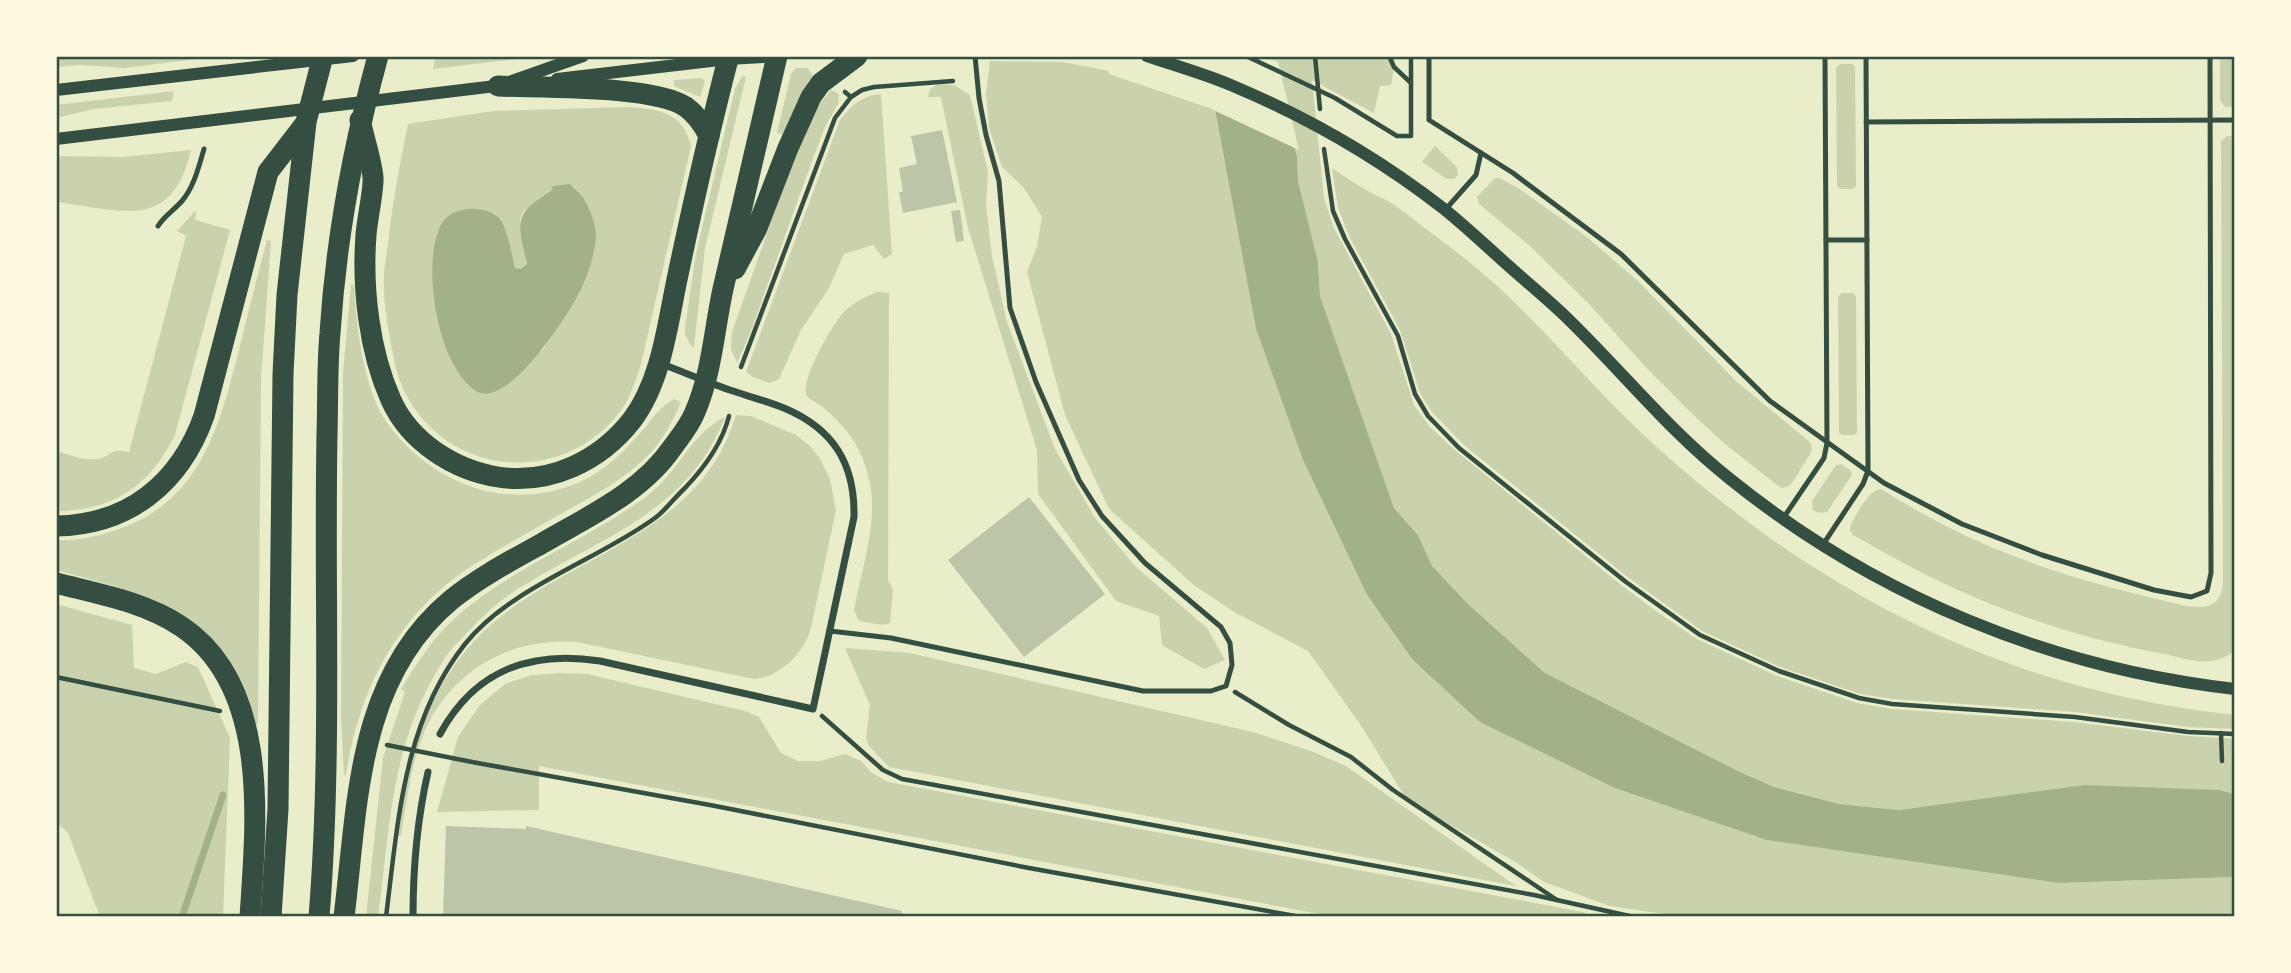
<svg xmlns="http://www.w3.org/2000/svg" width="2291" height="973" viewBox="0 0 2291 973" font-family="'Alegreya Sans',sans-serif">
  <rect width="100%" height="100%" fill="#e9edc9"/>
  <!-- green -->
  <g fill="#cad2ad" fill-rule="evenodd">
    <polygon points="56,56 212,56 212,57 125,68 80,65 56,67"/>
    <polygon points="460,56 542,56 433,69 435,59"/>
    <polygon points="1272,56 1396,56 1391,85 1380,86 1374,113 1312,80 1324,198 1334,228 1391,334 1414,405 1430,427 1456,451 1621,585 1660,614 1697,639 1777,676 1857,703 1892,709 2074,722 2188,736 2235,739 2235,794 2000,797 1899,810 1839,804 1774,787 1740,772 1545,673 1469,605 1432,566 1418,535 1394,508 1320,296 1318,262 1298,181 1297,156"/>
    <polygon points="2220,56 2235,56 2235,107 2225,107 2220,100"/>
    <polygon points="990,61 1063,62 1109,71 1109,74 1215,110 1256,329 1303,460 1366,593 1480,722 2059,883 2235,877 2235,917 1684,917 1610,906 1544,882 1517,863 1407,800 1360,724 1308,651 1236,613 1195,586 1109,509 1065,415 1027,272 1037,247 1042,217 1024,188 1002,167 989,128 986,94"/>
    <polygon points="1840,64 1852,64 1855,67 1856,186 1853,189 1840,189 1837,186 1836,68"/>
    <polygon points="796,68 808,68 814,78 799,100 783,134 777,133 791,74"/>
    <polygon points="742,76 746,77 705,248 694,347 692,347 685,335 685,328 696,253 735,89"/>
    <polygon points="701,78 705,81 700,97 674,86 674,80"/>
    <polygon points="938,84 954,85 970,95 988,172 986,205 992,256 1007,322 1055,449 1095,518 1135,566 1207,628 1225,660 1204,669 1162,645 1159,616 1116,601 1038,494 1037,450 968,228 941,97 928,97 930,89"/>
    <polygon points="831,90 839,94 838,104 825,127 812,161 751,331 737,363 731,349 732,332 800,140 817,107"/>
    <polygon points="174,91 172,101 94,109 56,118 56,105"/>
    <path d="M881 94 892 254 884 259 873 245 844 254 829 288 801 330 779 379 770 383 753 377 746 372 840 120C852 105 861 96 881 94Z"/>
    <path d="M629 107C659 109 683 112 691 146L641 364C635 383 629 402 616 417 553 490 436 473 400 381 395 369 394 356 391 345 388 325 384 306 384 287 383 273 386 258 388 244 392 204 400 164 408 124L494 111ZM573 188 580 194V290L544 348 509 383 505 229 515 268 521 269 527 265 520 220 523 212 536 200 551 191Z"/>
    <path d="M2227 136H2235V650C2228 656 2220 660 2211 661 2196 663 2179 657 2164 654 2093 641 2022 619 1956 589 1920 573 1887 554 1853 535L1850 530 1851 524C1858 513 1867 491 1881 489 1902 502 1924 515 1946 526 2012 560 2085 582 2157 599 2172 602 2200 613 2214 603 2220 599 2222 591 2223 584L2221 141Z"/>
    <polygon points="1435,146 1457,167 1458,175 1454,179 1447,179 1422,162"/>
    <path d="M191 150C172 233 121 210 56 202V156L124 157Z"/>
    <path d="M1332 168C1348 179 1366 191 1382 198 1395 204 1407 214 1418 223 1444 242 1470 262 1494 283 1552 336 1600 397 1659 449 1825 598 2011 691 2235 715V729L2188 727 2075 712 1892 699 1860 694 1780 667 1702 631 1629 578 1464 445 1432 412 1420 393 1400 330 1350 238 1338 208Z"/>
    <polygon points="1495,178 1500,178 1521,190 1587,237 1639,282 1737,382 1811,443 1812,451 1790,486 1782,488 1777,485 1725,444 1689,411 1642,363 1589,304 1530,246 1479,204 1477,197"/>
    <path d="M196 210 195 220 230 230 175 435C150 485 114 511 56 511V451C68 454 84 461 96 459 114 457 105 448 129 452L186 236 177 231Z"/>
    <path d="M267 240 271 241 261 380 258 723 256 726C252 714 250 701 245 690 210 605 134 592 56 570V540C76 541 94 537 113 531 199 504 218 431 238 354 247 316 257 278 267 240Z"/>
    <path d="M351 285H354C356 323 362 371 377 405 382 417 392 430 401 440 445 487 507 508 570 486 599 476 621 455 641 432 653 419 658 408 674 399L681 402C676 413 671 424 664 435 641 472 596 494 559 515 528 533 496 550 467 569 396 617 358 692 346 775H344L341 718 343 374Z"/>
    <path d="M877 292 889 293 888 580 893 589 890 623 883 625 859 621 854 610C861 572 878 522 870 484 863 449 850 431 824 408 819 404 810 400 807 396 798 383 834 321 845 311 854 302 866 297 877 292Z"/>
    <polygon points="1841,293 1853,293 1856,297 1857,432 1855,435 1841,435 1839,432 1838,297"/>
    <path d="M736 415 751 416 796 435 809 445 819 457 830 479 836 510 811 628C805 652 779 678 754 679L577 642C513 637 455 668 427 726 411 760 407 800 401 836H398C407 762 424 694 477 638 558 554 698 543 736 415Z"/>
    <path d="M725 417C687 517 589 541 509 595 493 606 479 620 466 634 459 642 450 649 445 658 390 742 391 822 378 917H366L383 758 405 692 401 689C416 665 431 640 452 621 509 568 585 542 647 496 679 472 689 435 725 417Z"/>
    <polygon points="1841,464 1850,470 1852,475 1827,512 1819,513 1813,510 1812,501 1836,465"/>
    <polygon points="56,604 132,625 134,668 156,674 186,662 198,667 230,738 223,917 100,917 68,833 56,822"/>
    <polygon points="845,648 910,653 1253,732 1311,751 1346,766 1516,886 889,767 869,746 866,738 870,705"/>
    <polygon points="561,673 587,674 745,711 759,717 781,753 798,761 820,761 845,754 861,761 872,773 888,782 1583,912 1591,917 1335,917 539,766 539,810 437,812 458,737 480,705 505,684 532,675"/>
  </g>
  <!-- water -->
  <g fill="#a3b18a">
    <polygon points="1205,56 1272,56 1297,156 1298,181 1318,262 1320,296 1394,508 1418,535 1432,566 1469,605 1545,673 1740,772 1774,787 1839,804 1899,810 2085,785 2219,790 2235,794 2235,877 2059,883 1767,840 1615,788 1480,722 1412,659 1366,593 1303,460 1256,329"/>
    <path d="M570 184C573 189 578 191 581 195 589 205 595 222 596 234 596 252 588 275 580 291 569 314 507 411 476 391 437 366 420 262 442 223 452 206 484 204 499 218 507 226 512 256 515 268L521 269 527 264C518 223 512 214 551 191L553 186Z"/>
  </g>
  <!-- pier -->
  <polygon fill="#e9edc9" points="1201,56 1264,56 1278,62 1299,150 1211,109"/>
  <g fill="none" stroke-linecap="round" stroke-linejoin="round">
    <!-- stream -->
    <polyline stroke="#a3b18a" stroke-width="7" points="182,917 223,795"/>
  </g>
  <!-- building -->
  <g fill="#bcc5a7">
    <polygon points="942,130 957,202 903,213 899,192 903,192 899,168 917,164 911,136"/>
    <polygon points="960,210 964,241 956,242 951,211"/>
    <polygon points="1029,497 1105,594 1024,657 948,560"/>
    <polygon points="446,826 526,829 526,826 902,911 901,917 443,917"/>
  </g>
  <g fill="none" stroke-linecap="round" stroke-linejoin="round">
    <!-- path -->
    <g stroke="#344e41" stroke-width="4.5">
      <polyline points="1246,56 1335,98 1397,136 1411,136 1411,56"/>
      <polyline points="1315,56 1320,109"/>
      <polyline points="1389,56 1394,67 1411,83"/>
      <polyline points="851,97 862,90 874,87 953,81"/>
      <polyline points="1324,149 1333,211 1345,239 1398,336 1415,394 1428,416 1459,448 1626,582 1700,635 1779,671 1859,698 1892,704 2075,717 2188,732 2235,734"/>
      <polyline points="741,367 835,118 851,97 845,92"/>
      <polyline points="56,677 220,711"/>
      <polyline points="1235,692 1289,725 1351,757 1393,790 1557,900"/>
      <polyline points="822,716 883,770 902,779 1534,895 1634,917"/>
      <polyline points="2221,733 2222,761"/>
      <polyline points="387,745 472,762 710,805 1029,868 1301,917"/>
      <path d="M386 917C398 823 403 722 465 644 511 587 596 561 655 518 666 510 675 497 685 488 705 467 722 444 729 416"/>
    </g>
    <!-- service -->
    <g stroke="#344e41" stroke-width="5">
      <polyline points="1429,56 1429,120 1513,173 1621,254 1770,401 1884,483 1962,524 2042,555 2154,590 2191,597 2207,591 2211,573 2210,56"/>
      <polyline points="1866,122 2235,120"/>
      <polyline points="1445,210 1476,175 1481,153"/>
      <path d="M158 226C164 216 174 210 182 201 194 187 199 166 204 149"/>
      <polyline points="1826,240 1867,240"/>
      <polyline points="1784,517 1824,458 1827,443 1825,56"/>
      <polyline points="1824,543 1863,484 1868,471 1866,56"/>
      <polyline points="830,631 891,638 1143,691 1211,691 1226,686 1232,665 1230,643 1221,627 1145,563 1102,516 1079,480 1036,382 1010,308 999,181 986,135 979,98 975,56"/>
    </g>
    <!-- minor -->
    <g stroke="#344e41" stroke-width="7">
      <path d="M440 734C475 670 530 650 600 661L813 709 854 517C855 464 834 429 784 408 767 401 750 397 733 391 709 383 686 373 662 364"/>
      <path d="M413 917C413 868 417 820 428 772"/>
    </g>
    <!-- tertiary -->
    <g stroke="#344e41" stroke-width="12">
      <path d="M1147 56C1176 66 1205 74 1233 86 1307 117 1381 160 1444 209 1464 225 1483 243 1502 260 1523 279 1545 297 1565 316 1621 370 1669 431 1730 479 1875 596 2050 668 2235 689"/>
      <polyline points="557,79 728,59 782,56"/>
      <polyline points="512,81 583,56"/>
      <polyline points="56,90 353,56"/>
      <polyline points="56,139 504,85"/>
    </g>
    <!-- motorway -->
    <g stroke="#344e41" stroke-width="21">
      <path d="M498 86C540 88 654 85 686 107 697 115 703 124 709 136"/>
      <path d="M360 120C364 139 371 158 373 177 374 189 367 220 366 235 362 288 369 351 391 400 410 442 454 470 498 477 550 485 600 461 632 420 663 379 668 319 679 270 694 199 710 129 728 59"/>
      <polyline points="735,269 757,228 788,148 811,97 821,83 857,56"/>
      <path d="M56 526C129 525 180 483 204 416L268 172 305 124"/>
      <path d="M56 583C99 594 145 602 182 627 271 687 256 824 250 917"/>
      <polyline points="271,917 278,809 283,374 287,295 306,122 323,56"/>
      <path d="M319 917C332 757 324 595 327 434 328 400 327 366 330 333 336 239 353 147 378 56"/>
      <path d="M344 917C358 805 356 679 451 600 478 578 510 561 541 544 587 517 641 493 672 448 680 437 690 425 695 412 712 373 714 330 723 289 741 211 759 134 777 56"/>
    </g>
  </g>
  <!-- border -->
  <rect width="2291" height="973" fill="none" stroke="#fefae0" stroke-width="116"/>
  <rect x="58" y="58" width="2175" height="857" fill="none" stroke="#344e41" stroke-width="2.5"/>
</svg>
